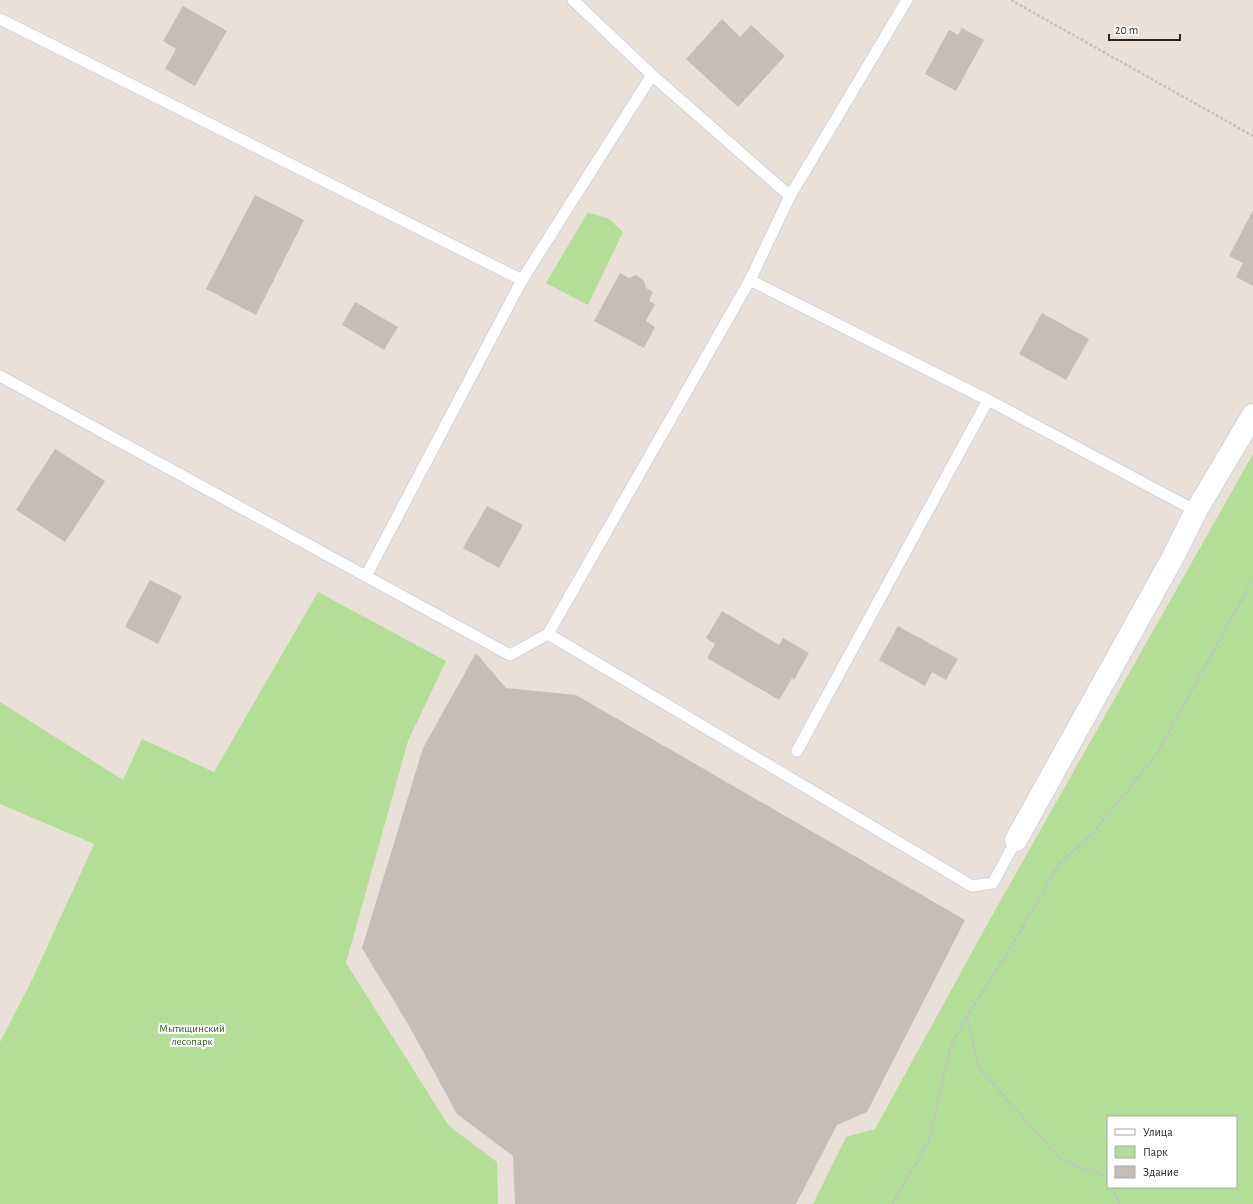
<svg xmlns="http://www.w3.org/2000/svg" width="1253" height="1204" viewBox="0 0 1253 1204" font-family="'Alegreya Sans',sans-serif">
  <rect width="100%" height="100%" fill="#e9e1d8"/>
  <!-- green -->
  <g fill="#b2df95" fill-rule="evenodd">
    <polygon points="588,212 609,219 623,232 588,305 546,283"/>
    <path d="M1253 454V1204H813L846 1137 875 1129 989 921ZM1108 1117H1236V1187H1108Z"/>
    <polygon points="318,592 446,661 408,741 346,963 449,1126 497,1162 498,1204 0,1204 0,1042 31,982 94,844 0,804 0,702 123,780 142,739 214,772"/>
  </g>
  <!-- building -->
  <g fill="#c4beb8">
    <polygon points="183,6 227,31 195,86 165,69 176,49 163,41"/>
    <polygon points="722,19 740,37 751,25 785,56 738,107 686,59"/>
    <polygon points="962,28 984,40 956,91 925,74 949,30 958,35"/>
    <polygon points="255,195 304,220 256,315 206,289"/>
    <polygon points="1253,210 1253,286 1236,277 1243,263 1229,256"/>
    <polygon points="620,273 629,278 636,275 644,281 646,288 653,292 649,301 655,304 646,321 655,327 644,348 594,321"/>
    <polygon points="355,302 398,327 384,350 342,325"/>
    <polygon points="1042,313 1089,339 1066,380 1019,354"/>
    <polygon points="55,449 105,481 65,542 16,510"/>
    <polygon points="487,506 523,525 499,568 463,548"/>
    <polygon points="150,580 182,596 158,644 125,627"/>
    <polygon points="722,611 779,645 783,638 809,653 794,680 792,678 779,700 707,658 715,644 706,638"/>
    <polygon points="898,626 958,659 946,680 932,672 925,686 879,660"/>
    <polygon points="476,653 506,688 576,695 965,920 867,1112 837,1125 796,1204 515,1204 513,1156 457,1114 408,1024 362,948 423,748"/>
  </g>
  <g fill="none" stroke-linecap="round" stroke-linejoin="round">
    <!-- lane casing -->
    <g stroke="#cdd2df" stroke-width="13">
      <g id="lane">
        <polyline points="573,0 652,75 790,196"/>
        <polyline points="0,19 522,280 652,75"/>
        <polyline points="750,280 988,400 1196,511"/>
        <polyline points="0,376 510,655 548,634 750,280 790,196 907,0"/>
        <polyline points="366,576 522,280"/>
        <polyline points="548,634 972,886 993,883 1016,840"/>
        <polyline points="797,751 988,400"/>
      </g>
    </g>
    <!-- street casing -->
    <g stroke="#cdd2df" stroke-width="24">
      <polyline id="street" points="1016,840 1173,557 1196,511 1253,415"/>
    </g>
    <!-- path -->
    <g stroke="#c2c2c2" stroke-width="2.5" stroke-dasharray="3 2" stroke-linecap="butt">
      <polyline points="1011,0 1253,136"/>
      <polyline points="1108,1177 1061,1160 979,1068 967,1016 1008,952 1059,864 1091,835 1157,754 1253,579"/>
      <polyline points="1112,1187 1120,1204"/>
      <polyline points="892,1204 929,1141 950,1048 967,1016"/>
    </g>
    <!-- lane -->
    <use href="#lane" stroke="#fff" stroke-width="11"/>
    <!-- street -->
    <use href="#street" stroke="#fff" stroke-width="22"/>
  </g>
  <g text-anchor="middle" stroke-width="4" stroke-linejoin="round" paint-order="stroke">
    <!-- park labels -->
    <g font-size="11" fill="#2c5f1b" stroke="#fff">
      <text x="192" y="1032">Мытищинский<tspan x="192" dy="13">лесопарк</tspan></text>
    </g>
  </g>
  <!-- legend -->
  <rect x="1107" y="1116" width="130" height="72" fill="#ffffff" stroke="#a8a8a8"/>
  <rect x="1115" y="1129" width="20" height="6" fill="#ffffff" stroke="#a8a8a8"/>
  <text x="1143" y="1136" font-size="12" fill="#262626">Улица</text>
  <rect x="1115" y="1146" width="20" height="12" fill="#b2df95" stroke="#a8a8a8"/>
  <text x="1143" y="1156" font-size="12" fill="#262626">Парк</text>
  <rect x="1115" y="1166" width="20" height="12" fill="#c4beb8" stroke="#a8a8a8"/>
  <text x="1143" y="1176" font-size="12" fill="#262626">Здание</text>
  <!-- scale -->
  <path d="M1109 34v6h71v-6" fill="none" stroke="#262626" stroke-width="2"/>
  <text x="1115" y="34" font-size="12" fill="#262626" stroke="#ffffff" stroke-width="3" paint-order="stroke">20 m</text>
</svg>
